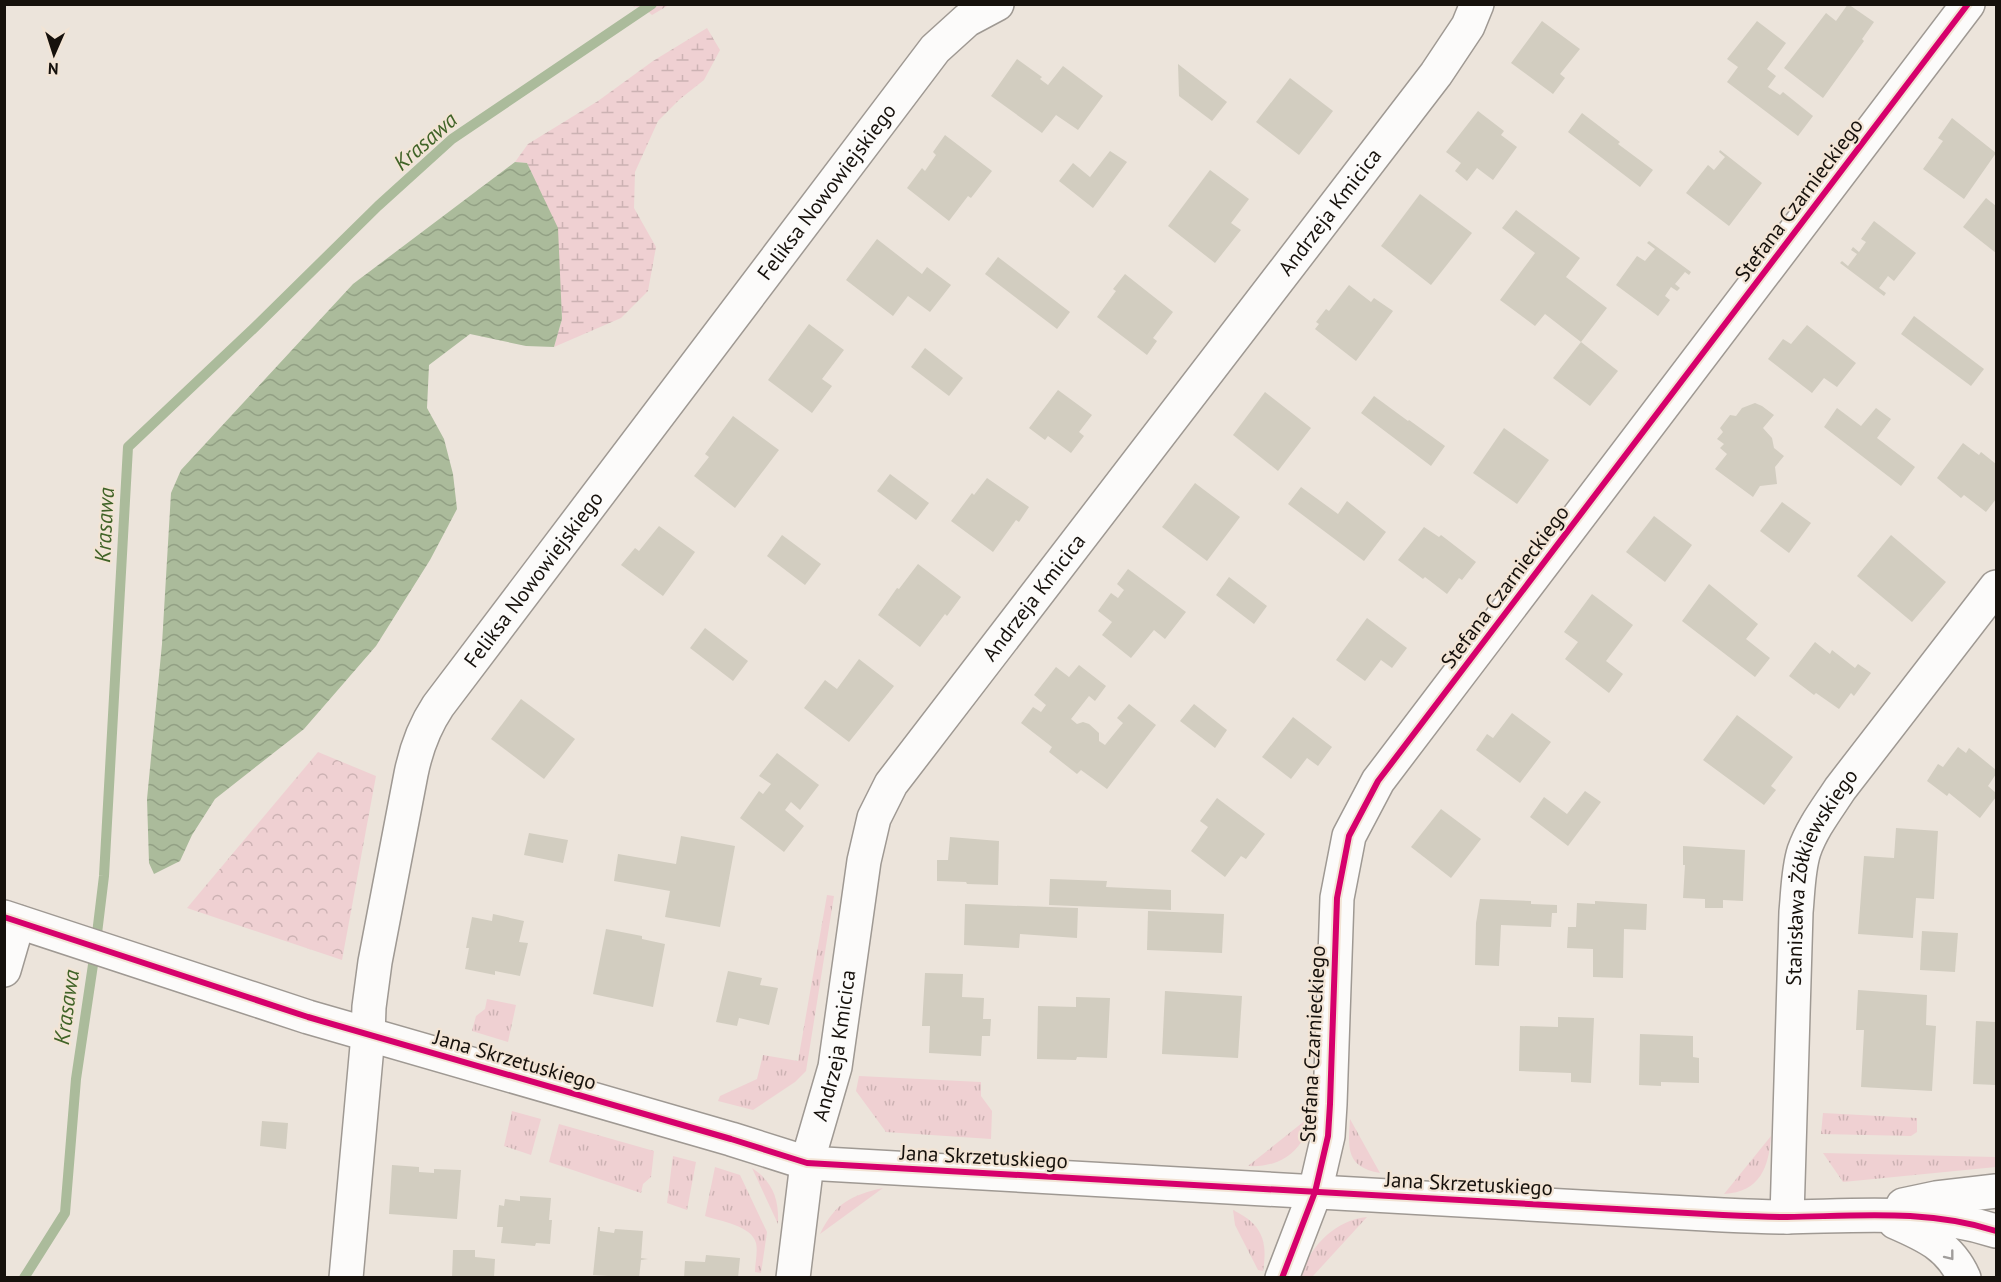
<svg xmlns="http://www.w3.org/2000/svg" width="2001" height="1282" viewBox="0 0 2001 1282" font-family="'PT Sans',sans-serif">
  <defs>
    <pattern id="grass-tufts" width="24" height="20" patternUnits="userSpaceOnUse" patternTransform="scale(1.5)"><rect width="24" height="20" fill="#efd0d2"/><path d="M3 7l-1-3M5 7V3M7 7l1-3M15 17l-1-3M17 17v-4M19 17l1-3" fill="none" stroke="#ccb2b3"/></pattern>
    <pattern id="forest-crowns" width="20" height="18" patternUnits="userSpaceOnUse" patternTransform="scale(1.5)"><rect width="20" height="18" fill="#efd0d2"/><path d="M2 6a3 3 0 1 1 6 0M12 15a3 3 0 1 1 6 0" fill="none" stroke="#ccb2b3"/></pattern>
    <pattern id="wetland-marsh" width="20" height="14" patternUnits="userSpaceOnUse" patternTransform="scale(1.5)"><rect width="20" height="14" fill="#efd0d2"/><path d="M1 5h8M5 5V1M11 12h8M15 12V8" fill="none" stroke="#ccb2b3"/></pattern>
    <pattern id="water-waves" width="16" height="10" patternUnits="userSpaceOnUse" patternTransform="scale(1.5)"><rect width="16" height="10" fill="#abbb9b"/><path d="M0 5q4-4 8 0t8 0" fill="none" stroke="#92a084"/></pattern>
  </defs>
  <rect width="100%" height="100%" fill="#ece4db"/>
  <!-- grass -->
  <g fill="url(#grass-tufts)">
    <polygon points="827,895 834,896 806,1071 795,1082 753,1110 718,1101 720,1096 757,1079 763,1055 798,1061"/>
    <polygon points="487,999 516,1005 508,1042 472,1031 476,1016 485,1009"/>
    <polygon points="859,1076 981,1082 981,1096 992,1111 991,1139 886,1132 856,1091"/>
    <polygon points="512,1111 541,1119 531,1155 504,1146"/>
    <polygon points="1823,1113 1917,1118 1917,1132 1911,1136 1821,1134"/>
    <path d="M1312 1115C1305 1149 1283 1168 1248 1166Z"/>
    <path d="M1350 1119 1380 1173C1346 1167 1348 1149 1350 1119Z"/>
    <polygon points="559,1124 654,1151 651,1177 643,1184 641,1193 549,1162"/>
    <path d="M1771 1136C1769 1167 1760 1192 1724 1194Z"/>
    <polygon points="1823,1153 1996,1157 1996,1167 1843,1182"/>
    <polygon points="673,1156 696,1162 687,1210 667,1203"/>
    <path d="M715 1167 740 1175 767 1232 761 1273 755 1272C755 1263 758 1252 756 1243 752 1226 720 1221 705 1216Z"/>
    <path d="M752 1168C773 1182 779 1199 778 1224Z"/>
    <path d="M883 1188 820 1234C834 1204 851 1195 883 1188Z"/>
    <path d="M1233 1210C1262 1224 1268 1241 1263 1271L1258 1270 1235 1225Z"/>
    <path d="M1367 1217 1313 1276H1301C1309 1247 1335 1220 1367 1217Z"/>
  </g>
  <!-- forest -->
  <g fill="url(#forest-crowns)">
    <polygon points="629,5 669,4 669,5 652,15 645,9"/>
    <polygon points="318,752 376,776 342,960 187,908"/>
  </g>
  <!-- wetland -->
  <polygon fill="url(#wetland-marsh)" points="707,28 720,50 704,80 680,99 658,121 635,172 634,208 656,247 648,291 621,318 554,347 562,319 560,285 541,194 527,163 515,162 528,144 598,101 653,61"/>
  <!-- water -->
  <polygon fill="url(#water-waves)" points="515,162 527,163 558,228 562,319 554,347 526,346 470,334 429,365 427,408 444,439 453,474 457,509 430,560 376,646 304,729 215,799 192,835 180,861 154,874 149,863 147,799 162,644 171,493 181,470 353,284"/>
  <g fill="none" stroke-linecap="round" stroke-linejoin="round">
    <!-- stream -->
    <polyline stroke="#abbb9b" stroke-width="10" points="24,1278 65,1213 76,1079 94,958 104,876 128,447 253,329 378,206 452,139 652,4"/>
  </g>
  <!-- building -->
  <g fill="#d2cdc0">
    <polygon points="1848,4 1874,22 1862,39 1864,41 1823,98 1784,68 1826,13 1836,21"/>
    <polygon points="1542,21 1580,49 1560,74 1565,78 1553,94 1511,63"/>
    <polygon points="1757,21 1786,43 1767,69 1776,76 1768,87 1780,95 1783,92 1813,116 1798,136 1727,82 1738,67 1727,59"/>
    <polygon points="1017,59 1042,77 1040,79 1048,85 1063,66 1103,96 1078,130 1056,115 1042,133 991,96"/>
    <polygon points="1178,64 1227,102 1212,121 1179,96"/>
    <polygon points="1290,78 1333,111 1299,155 1256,122"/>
    <polygon points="1478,111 1504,131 1501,135 1517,147 1493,180 1477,168 1467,181 1455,171 1461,163 1446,152"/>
    <polygon points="1582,113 1620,142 1618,144 1653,170 1640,187 1568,132"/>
    <polygon points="1952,118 1996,153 1964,199 1923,169 1943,141 1938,138"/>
    <polygon points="945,135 992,171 971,198 968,196 949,221 907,188 922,168 925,171 936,155 933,152"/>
    <polygon points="1720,150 1762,183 1729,226 1686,193 1708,165 1714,170 1725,157 1719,152"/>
    <polygon points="1110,151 1127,162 1093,208 1059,181 1073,163 1090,177"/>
    <polygon points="1210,170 1249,199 1231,223 1241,230 1215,263 1168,226"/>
    <polygon points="1420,194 1472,233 1431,285 1381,246"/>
    <polygon points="1986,198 1996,206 1996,253 1963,227"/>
    <polygon points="1516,210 1580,258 1566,277 1607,308 1581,342 1545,314 1535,326 1500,300 1535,253 1502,228"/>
    <polygon points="1874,221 1916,253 1894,281 1888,276 1879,288 1886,293 1884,296 1840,263 1842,261 1848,266 1857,254 1851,250 1853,247 1859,252 1866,242 1861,239"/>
    <polygon points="877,239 922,274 927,267 951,285 930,312 908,296 893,316 846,280"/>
    <polygon points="1649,241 1691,272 1689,275 1685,272 1675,284 1680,288 1677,291 1671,287 1665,296 1670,300 1658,316 1616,285 1637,256 1645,261 1655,249 1647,243"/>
    <polygon points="998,257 1070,312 1057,329 985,274"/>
    <polygon points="1125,274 1173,312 1153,338 1157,341 1147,355 1097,317 1116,291 1113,289"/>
    <polygon points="1349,285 1371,302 1374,298 1393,311 1356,361 1315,329 1319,324 1316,322 1326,309 1329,311"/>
    <polygon points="1914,316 1984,369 1971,386 1901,334"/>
    <polygon points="809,324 844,350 822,379 832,386 812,413 768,380"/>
    <polygon points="1807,325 1856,363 1837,387 1824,378 1812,393 1768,359 1783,339 1791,344"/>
    <polygon points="1581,342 1618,371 1590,406 1553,378"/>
    <polygon points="925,348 963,378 949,396 911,367"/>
    <polygon points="1058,390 1092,415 1079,432 1084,436 1071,453 1048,436 1045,440 1029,428"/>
    <polygon points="1265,392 1311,428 1278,471 1233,435"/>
    <polygon points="1374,396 1408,421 1409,420 1445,446 1431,466 1361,413"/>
    <polygon points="1755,403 1762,406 1774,415 1763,428 1772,438 1774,448 1784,456 1775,467 1777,484 1760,486 1753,497 1715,469 1727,454 1720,448 1724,444 1717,439 1723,432 1720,428 1730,415 1736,416 1742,408"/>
    <polygon points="1837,408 1861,426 1876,408 1891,419 1877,438 1915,467 1901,486 1824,427"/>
    <polygon points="733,416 779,450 735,508 694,476 709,457 705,454"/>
    <polygon points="1504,428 1549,460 1517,504 1473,473"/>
    <polygon points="1963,443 1979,455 1981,452 1996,464 1996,499 1986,512 1964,495 1961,498 1937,478"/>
    <polygon points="890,474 929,503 916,520 877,491"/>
    <polygon points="987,478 1029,507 1019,522 1016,520 993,552 951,521 972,493 974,495"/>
    <polygon points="1195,483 1240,517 1207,561 1162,527"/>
    <polygon points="1301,487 1338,514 1347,501 1386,532 1364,561 1288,504"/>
    <polygon points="1782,502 1811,523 1789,553 1760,531"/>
    <polygon points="1654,516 1692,545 1665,582 1626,552"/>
    <polygon points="659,526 695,552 663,596 621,565 635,548 639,551"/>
    <polygon points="1424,527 1439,537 1441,535 1476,562 1462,580 1459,578 1447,594 1425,577 1423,579 1398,560"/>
    <polygon points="782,535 821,564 805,585 767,556"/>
    <polygon points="1891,535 1946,582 1912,622 1857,576"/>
    <polygon points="918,564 961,597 947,616 945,614 920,647 878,615 897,588 899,589"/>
    <polygon points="1128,569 1186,612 1165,639 1154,630 1131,658 1102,635 1112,622 1098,611 1111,593 1118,598 1124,590 1117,584"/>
    <polygon points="1229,577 1267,606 1254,624 1216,595"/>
    <polygon points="1709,584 1758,624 1746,639 1770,658 1755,677 1682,621"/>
    <polygon points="1592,594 1633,625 1606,661 1623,674 1609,693 1565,659 1578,642 1564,632"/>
    <polygon points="1367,618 1407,648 1392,668 1381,660 1365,681 1336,660"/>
    <polygon points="705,628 748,661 733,681 690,648"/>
    <polygon points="1815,642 1830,654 1832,650 1855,668 1858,664 1871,673 1854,696 1851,693 1839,709 1816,693 1814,695 1789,676"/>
    <polygon points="859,659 894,686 849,742 804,708 825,680 837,689"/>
    <polygon points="1079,665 1106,686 1095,701 1089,696 1071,719 1077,724 1083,722 1089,724 1099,733 1099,741 1105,745 1123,723 1117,718 1129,704 1156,725 1107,789 1081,770 1077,774 1049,752 1052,747 1021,723 1033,707 1041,712 1046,705 1034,695 1056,667 1069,677"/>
    <polygon points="521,699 575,739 544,779 491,739"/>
    <polygon points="1194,704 1227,730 1215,748 1180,721"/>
    <polygon points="1512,713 1551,742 1520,783 1476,750 1487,734 1493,738"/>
    <polygon points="1737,715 1793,757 1771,786 1776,790 1764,805 1703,760"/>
    <polygon points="1293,717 1332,747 1318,766 1307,758 1291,779 1262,757"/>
    <polygon points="1958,747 1966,753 1969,748 1996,770 1996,774 1988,786 1996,793 1996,797 1980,818 1949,793 1947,796 1927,781 1938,764 1943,767"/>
    <polygon points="777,753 819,785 800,810 791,802 785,810 804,826 784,852 740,818 759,791 763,794 771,784 759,776"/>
    <polygon points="1585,791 1601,802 1568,846 1530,817 1544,797 1567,814"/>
    <polygon points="1217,798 1265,834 1246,859 1241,856 1225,877 1191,851 1208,827 1200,821"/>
    <polygon points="1441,809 1481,839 1451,878 1411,847"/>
    <polygon points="1896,828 1938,831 1934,899 1916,898 1913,938 1858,934 1864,856 1894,858"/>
    <polygon points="529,833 568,840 563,863 524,855"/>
    <polygon points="681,836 735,846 720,927 665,917 670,891 614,881 618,854 676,864"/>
    <polygon points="950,837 999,841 998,885 967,884 966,882 937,881 937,860 948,860"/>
    <polygon points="1683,846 1745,850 1743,901 1723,900 1723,908 1705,908 1705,899 1683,898 1685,865 1683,865"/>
    <polygon points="1050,879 1107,881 1106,887 1171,890 1171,910 1049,905"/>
    <polygon points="1480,899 1531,901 1531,904 1557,905 1557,913 1552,913 1551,927 1501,925 1499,966 1475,965 1476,923"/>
    <polygon points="1595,901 1647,904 1646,930 1624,929 1623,978 1593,977 1593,949 1567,948 1568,927 1576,927 1577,903 1595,904"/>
    <polygon points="965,904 1078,908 1077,938 1020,934 1019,948 964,945"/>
    <polygon points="1148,911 1224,914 1222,953 1147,950"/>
    <polygon points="493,914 524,921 519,942 528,943 520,976 495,971 495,975 465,969 469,948 466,948 472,917 492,921"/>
    <polygon points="606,929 642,936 642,939 665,944 653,1007 593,994"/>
    <polygon points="1922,931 1958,933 1955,972 1920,970"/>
    <polygon points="728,971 762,978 760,985 778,988 769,1025 739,1018 737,1026 716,1022"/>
    <polygon points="925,973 963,974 962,997 984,998 983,1019 991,1019 990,1036 982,1036 981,1056 929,1053 930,1026 922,1026"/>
    <polygon points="1858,990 1927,995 1926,1025 1936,1026 1932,1091 1861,1087 1864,1030 1856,1030"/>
    <polygon points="1165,991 1242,996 1238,1058 1162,1054"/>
    <polygon points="1076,997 1110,998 1107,1058 1077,1057 1076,1060 1037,1059 1038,1006 1076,1007"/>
    <polygon points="1558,1017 1594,1018 1591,1083 1571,1082 1571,1073 1519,1071 1520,1026 1558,1027"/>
    <polygon points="1976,1021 1996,1022 1996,1085 1973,1084"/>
    <polygon points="1640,1034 1693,1036 1693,1057 1699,1058 1699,1083 1661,1082 1661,1086 1639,1085"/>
    <polygon points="262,1121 288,1123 286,1149 260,1146"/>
    <polygon points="392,1165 419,1167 419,1172 434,1173 434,1169 461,1170 457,1219 389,1214"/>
    <polygon points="520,1196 551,1198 549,1220 552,1220 550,1244 536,1243 535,1246 501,1243 503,1227 497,1227 499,1205 504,1206 505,1199 520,1201"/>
    <polygon points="598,1227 600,1227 600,1231 614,1233 615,1229 643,1231 641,1258 648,1259 641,1260 639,1278 593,1275"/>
    <polygon points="453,1250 475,1250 475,1257 495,1259 494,1278 452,1278"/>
    <polygon points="706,1255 740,1258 738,1278 684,1278 685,1261 705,1262"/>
  </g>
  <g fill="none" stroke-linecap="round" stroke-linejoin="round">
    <!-- minor casing -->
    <g stroke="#9f9993" stroke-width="36">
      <g id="minor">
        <path d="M4 917 308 1017 731 1139 807 1163 1723 1215C1744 1216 1766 1217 1787 1217 1858 1216 1927 1209 1996 1231"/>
        <polyline points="4,970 18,922"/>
        <polyline points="1903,1205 1936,1198 1996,1191"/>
        <path id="s1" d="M1787 1217 1796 912C1798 892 1798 870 1804 851 1812 828 1827 809 1840 789L1996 587"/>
        <path d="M1895 1222C1925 1235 1950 1246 1964 1278"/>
        <path id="s2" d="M346 1278 368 1035 369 1007 375 962 411 774C416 749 424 727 438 706L935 49 967 20 997 4"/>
        <path id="s3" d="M793 1278 807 1163 835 1067 864 861 874 818 891 784 1436 74 1468 26 1477 4"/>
        <polyline points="1282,1278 1315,1192 1328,1136 1330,1104 1337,898 1349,836 1378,781 1968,4"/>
      </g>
    </g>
    <!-- minor -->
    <use href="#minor" stroke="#fcfbfa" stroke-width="33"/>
    <!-- cycleway casing -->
    <g stroke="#f2e4d5" stroke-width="10">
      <g id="cycleway">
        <path d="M4 917 308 1017 731 1139 807 1163 1723 1215C1744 1216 1766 1217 1787 1217 1858 1216 1927 1209 1996 1231"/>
        <polyline points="1282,1278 1315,1192 1328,1136 1330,1104 1337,898 1349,836 1378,781 1968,4"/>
      </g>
    </g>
    <!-- cycleway -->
    <use href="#cycleway" stroke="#d6006c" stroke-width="6"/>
  </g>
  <!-- one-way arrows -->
  <defs><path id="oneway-chevron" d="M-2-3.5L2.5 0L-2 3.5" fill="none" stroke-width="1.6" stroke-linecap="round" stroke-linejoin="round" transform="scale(1.5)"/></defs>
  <use stroke="#a09d9b" href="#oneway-chevron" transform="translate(1950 1256) rotate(52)"/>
  <g text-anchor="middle" stroke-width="4.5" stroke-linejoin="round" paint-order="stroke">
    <!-- street labels -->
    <g font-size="21" fill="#16110c" stroke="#f2e4d5">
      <text dy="7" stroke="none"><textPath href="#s2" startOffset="1227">Feliksa Nowowiejskiego</textPath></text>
      <text transform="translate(1799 200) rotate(-53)" y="7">Stefana Czarnieckiego</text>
      <text dy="7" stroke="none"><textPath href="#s3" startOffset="1227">Andrzeja Kmicica</textPath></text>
      <text dy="7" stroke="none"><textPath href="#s2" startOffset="741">Feliksa Nowowiejskiego</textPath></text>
      <text transform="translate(1505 587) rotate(-53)" y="7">Stefana Czarnieckiego</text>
      <text dy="7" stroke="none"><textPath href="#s3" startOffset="741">Andrzeja Kmicica</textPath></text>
      <text dy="7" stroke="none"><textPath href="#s1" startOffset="346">Stanisława Żółkiewskiego</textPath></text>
      <text transform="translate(1313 1044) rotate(-87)" y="7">Stefana Czarnieckiego</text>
      <text dy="7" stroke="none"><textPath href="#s3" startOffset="237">Andrzeja Kmicica</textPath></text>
      <text transform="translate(515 1060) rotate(16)" y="7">Jana Skrzetuskiego</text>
      <text transform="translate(984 1157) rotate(3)" y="7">Jana Skrzetuskiego</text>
      <text transform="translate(1469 1184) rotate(3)" y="7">Jana Skrzetuskiego</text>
    </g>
    <!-- water labels -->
    <g font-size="22" font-style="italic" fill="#406327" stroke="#f2e4d5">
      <text transform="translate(425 141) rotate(-41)" y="8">Krasawa</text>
      <text transform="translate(104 525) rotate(-87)" y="8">Krasawa</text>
      <text transform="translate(66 1007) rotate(-82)" y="8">Krasawa</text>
    </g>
  </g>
  <!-- border -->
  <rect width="2001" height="1282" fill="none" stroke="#16110c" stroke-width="12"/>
  <!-- north arrow -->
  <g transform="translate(54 54) rotate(183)" stroke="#f2e4d5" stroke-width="4.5" paint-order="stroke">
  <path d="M0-4.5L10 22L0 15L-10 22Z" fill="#16110c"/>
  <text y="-9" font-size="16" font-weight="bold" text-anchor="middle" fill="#16110c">N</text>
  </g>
</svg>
